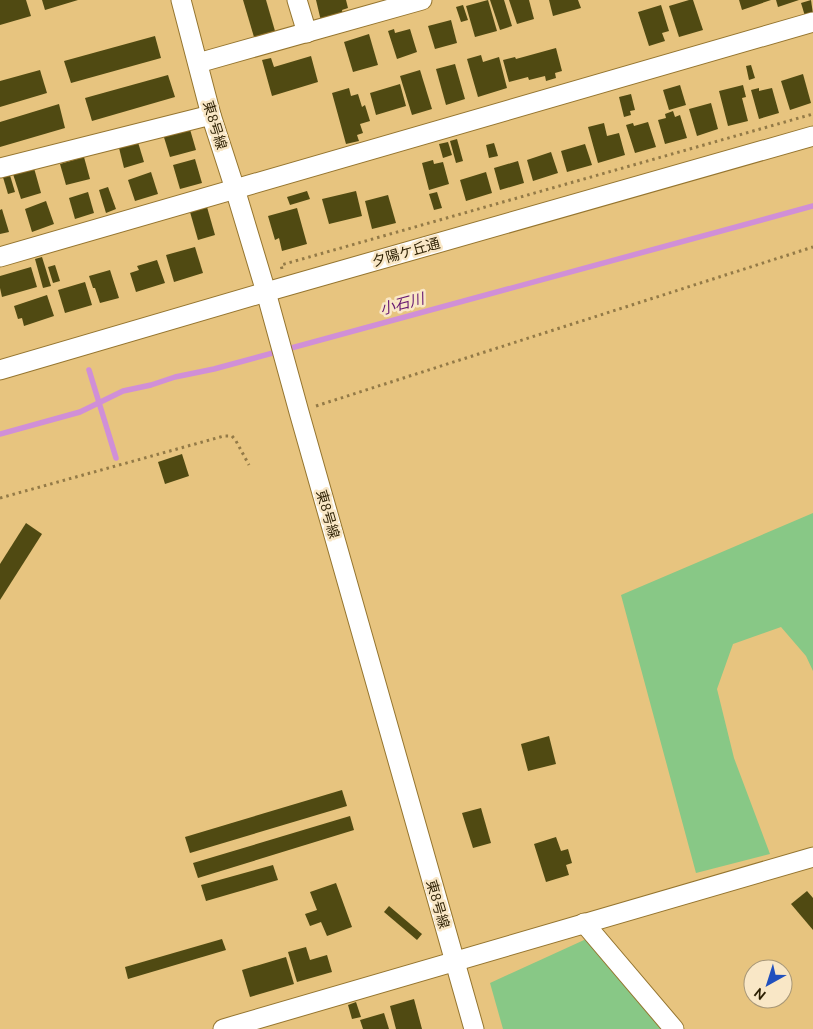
<svg xmlns="http://www.w3.org/2000/svg" width="813" height="1029" viewBox="0 0 813 1029" font-family="Ubuntu,'Noto Sans JP',sans-serif">
  <rect width="100%" height="100%" fill="#e7c47f"/>
  <!-- green -->
  <g fill="#88c886">
    <polygon points="813,513 813,671 806,656 781,627 733,644 717,689 734,758 770,854 696,873 621,595"/>
    <polygon points="595,935 674,1029 503,1029 490,983"/>
  </g>
  <g fill="none" stroke-linecap="round" stroke-linejoin="round">
    <!-- stream -->
    <g stroke="#d08fd7" stroke-width="5.5">
      <polyline points="89,370 116,458"/>
      <polyline points="0,434 80,412 123,391 151,385 175,377 214,369 813,206"/>
    </g>
  </g>
  <!-- building -->
  <g fill="#504a12">
    <polygon points="0,0 26,0 31,16 0,25"/>
    <polygon points="42,0 78,0 45,10"/>
    <polygon points="243,0 266,0 275,31 254,37"/>
    <polygon points="316,0 346,0 348,8 342,10 343,15 321,21"/>
    <polygon points="488,0 497,31 475,37 466,6"/>
    <polygon points="490,0 504,0 512,26 500,30"/>
    <polygon points="509,0 529,0 534,19 517,24"/>
    <polygon points="549,0 578,0 581,8 553,16"/>
    <polygon points="689,0 693,0 703,30 679,37 669,6"/>
    <polygon points="739,0 771,0 742,10"/>
    <polygon points="776,0 799,0 778,7"/>
    <polygon points="811,0 813,14 805,16 801,3"/>
    <polygon points="463,5 468,20 461,22 456,7"/>
    <polygon points="661,5 669,31 662,33 665,41 649,46 638,12"/>
    <polygon points="451,20 457,43 435,49 428,26"/>
    <polygon points="394,29 395,33 410,29 417,52 397,59 388,31"/>
    <polygon points="369,34 378,65 353,72 344,42"/>
    <polygon points="155,36 161,58 71,83 64,61"/>
    <polygon points="556,48 562,71 555,73 556,78 546,81 545,76 529,80 528,77 509,82 503,60 515,57 516,59"/>
    <polygon points="481,55 483,62 499,57 507,88 478,97 467,59"/>
    <polygon points="311,56 318,82 272,96 262,60 271,58 274,67"/>
    <polygon points="455,64 465,99 446,105 436,69"/>
    <polygon points="751,65 755,78 749,80 746,66"/>
    <polygon points="40,70 47,93 0,107 0,81"/>
    <polygon points="420,70 432,109 412,115 400,76"/>
    <polygon points="803,74 811,103 790,110 781,81"/>
    <polygon points="168,75 175,97 92,121 85,98"/>
    <polygon points="400,84 406,106 376,115 370,93"/>
    <polygon points="680,85 686,105 669,110 663,90"/>
    <polygon points="743,85 746,97 742,98 748,121 728,126 719,91"/>
    <polygon points="349,88 351,96 358,94 362,107 365,105 370,121 360,124 363,133 357,135 359,141 346,144 332,93"/>
    <polygon points="759,88 759,91 772,88 779,113 759,119 751,90"/>
    <polygon points="631,94 635,110 630,111 631,115 624,117 619,97"/>
    <polygon points="711,103 718,129 697,136 689,109"/>
    <polygon points="59,104 65,128 0,147 0,122"/>
    <polygon points="673,111 675,117 680,115 687,138 665,144 658,120 666,118 665,114"/>
    <polygon points="648,122 656,147 635,153 626,125 633,123 634,126"/>
    <polygon points="604,123 607,136 619,133 625,155 598,163 588,127"/>
    <polygon points="189,126 196,150 170,157 163,134"/>
    <polygon points="137,139 144,162 124,168 118,144"/>
    <polygon points="457,139 463,161 456,163 450,141"/>
    <polygon points="448,142 452,155 443,158 439,144"/>
    <polygon points="494,143 498,156 489,158 486,145"/>
    <polygon points="585,144 592,165 567,172 561,151"/>
    <polygon points="551,152 558,173 533,181 527,160"/>
    <polygon points="84,157 90,179 66,185 60,164"/>
    <polygon points="195,159 202,183 180,189 173,165"/>
    <polygon points="433,160 434,164 443,162 449,184 429,190 422,163"/>
    <polygon points="518,161 524,183 500,190 494,168"/>
    <polygon points="34,168 41,193 21,199 13,174"/>
    <polygon points="9,172 15,192 8,194 2,174"/>
    <polygon points="151,172 158,194 135,201 128,180"/>
    <polygon points="486,172 492,193 466,201 460,180"/>
    <polygon points="108,187 116,209 106,213 99,190"/>
    <polygon points="307,191 310,199 290,205 287,197"/>
    <polygon points="356,191 362,216 329,224 322,199"/>
    <polygon points="88,192 94,213 75,219 69,198"/>
    <polygon points="437,192 442,208 434,210 429,194"/>
    <polygon points="388,195 396,223 372,229 365,201"/>
    <polygon points="46,201 54,224 32,232 25,209"/>
    <polygon points="207,207 215,235 198,240 190,212"/>
    <polygon points="297,208 307,244 282,251 279,238 275,240 268,216"/>
    <polygon points="2,209 9,232 0,234 0,210"/>
    <polygon points="195,247 203,273 174,282 166,255"/>
    <polygon points="42,257 51,286 43,288 35,259"/>
    <polygon points="157,260 165,283 136,292 130,273 139,270 137,266"/>
    <polygon points="55,265 60,281 53,283 48,267"/>
    <polygon points="31,267 37,287 2,297 0,288 0,276"/>
    <polygon points="110,270 119,298 100,303 95,288 93,288 89,276"/>
    <polygon points="85,282 92,305 65,313 58,290"/>
    <polygon points="47,295 54,316 24,326 22,318 18,319 14,306"/>
    <polygon points="182,454 189,476 165,484 158,462"/>
    <polygon points="26,523 42,534 0,600 0,564"/>
    <polygon points="549,736 556,764 528,771 521,744"/>
    <polygon points="342,790 347,806 190,853 185,837"/>
    <polygon points="481,808 491,843 473,848 462,813"/>
    <polygon points="350,816 354,830 198,878 193,863"/>
    <polygon points="556,837 561,851 568,849 572,863 566,865 569,875 546,882 534,844"/>
    <polygon points="273,865 278,880 206,901 201,885"/>
    <polygon points="336,883 352,927 327,936 321,922 310,926 305,914 317,910 310,892"/>
    <polygon points="807,891 813,898 813,930 791,904"/>
    <polygon points="389,906 422,934 417,940 384,912"/>
    <polygon points="222,939 226,950 128,979 125,967"/>
    <polygon points="306,947 310,960 327,955 332,972 297,982 288,952"/>
    <polygon points="286,957 294,984 250,997 242,970"/>
    <polygon points="414,999 422,1029 396,1029 390,1006"/>
    <polygon points="356,1002 361,1017 352,1019 348,1005"/>
    <polygon points="384,1013 389,1029 363,1029 360,1020"/>
  </g>
  <g fill="none" stroke-linecap="round" stroke-linejoin="round">
    <!-- minor casing -->
    <g stroke="#95752f" stroke-width="21">
      <g id="minor">
        <polyline points="181,0 211,115 235,189 266,292 299,412 474,1029"/>
        <polyline points="297,0 307,33"/>
        <polyline points="198,63 422,0"/>
        <polyline points="0,168 211,115"/>
        <polyline points="0,257 813,22"/>
        <polyline points="0,370 266,292 813,136"/>
        <polyline points="584,923 674,1029"/>
        <polyline points="223,1029 813,857"/>
      </g>
    </g>
    <!-- path -->
    <g stroke="#937a47" stroke-width="3" stroke-dasharray="2.5 4" stroke-linecap="butt">
      <polyline points="282,269 281,265 813,114"/>
      <polyline points="316,406 813,247"/>
      <polyline points="0,498 224,436 232,436 236,441 249,465"/>
    </g>
    <!-- minor -->
    <use href="#minor" stroke="#fff" stroke-width="19"/>
  </g>
  <g text-anchor="middle" stroke-width="5" stroke-linejoin="round" paint-order="stroke">
    <!-- street labels -->
    <g font-size="14" fill="#2c1f02" stroke="#f9e7c6">
      <text transform="translate(215 125) rotate(73)" y="5">東8号線</text>
      <text transform="translate(406 252) rotate(-16)" y="5">夕陽ケ丘通</text>
      <text transform="translate(328 514) rotate(74)" y="5">東8号線</text>
      <text transform="translate(438 904) rotate(74)" y="5">東8号線</text>
    </g>
    <!-- water labels -->
    <g font-size="15" font-style="italic" fill="#671870" stroke="#f9e7c6">
      <text transform="translate(402 304) rotate(-15)" y="5">小石川</text>
    </g>
  </g>
  <!-- north arrow -->
  <g transform="translate(768 984) rotate(219)"><circle r="24" fill="#f9e7c6" stroke="#a79778"/>
  <path d="M0-4L9 19L0 12L-9 19Z" fill="#2150bd"/>
  <text y="-8" font-size="14" font-weight="bold" text-anchor="middle" fill="#2c1f02">N</text>
  </g>
</svg>
